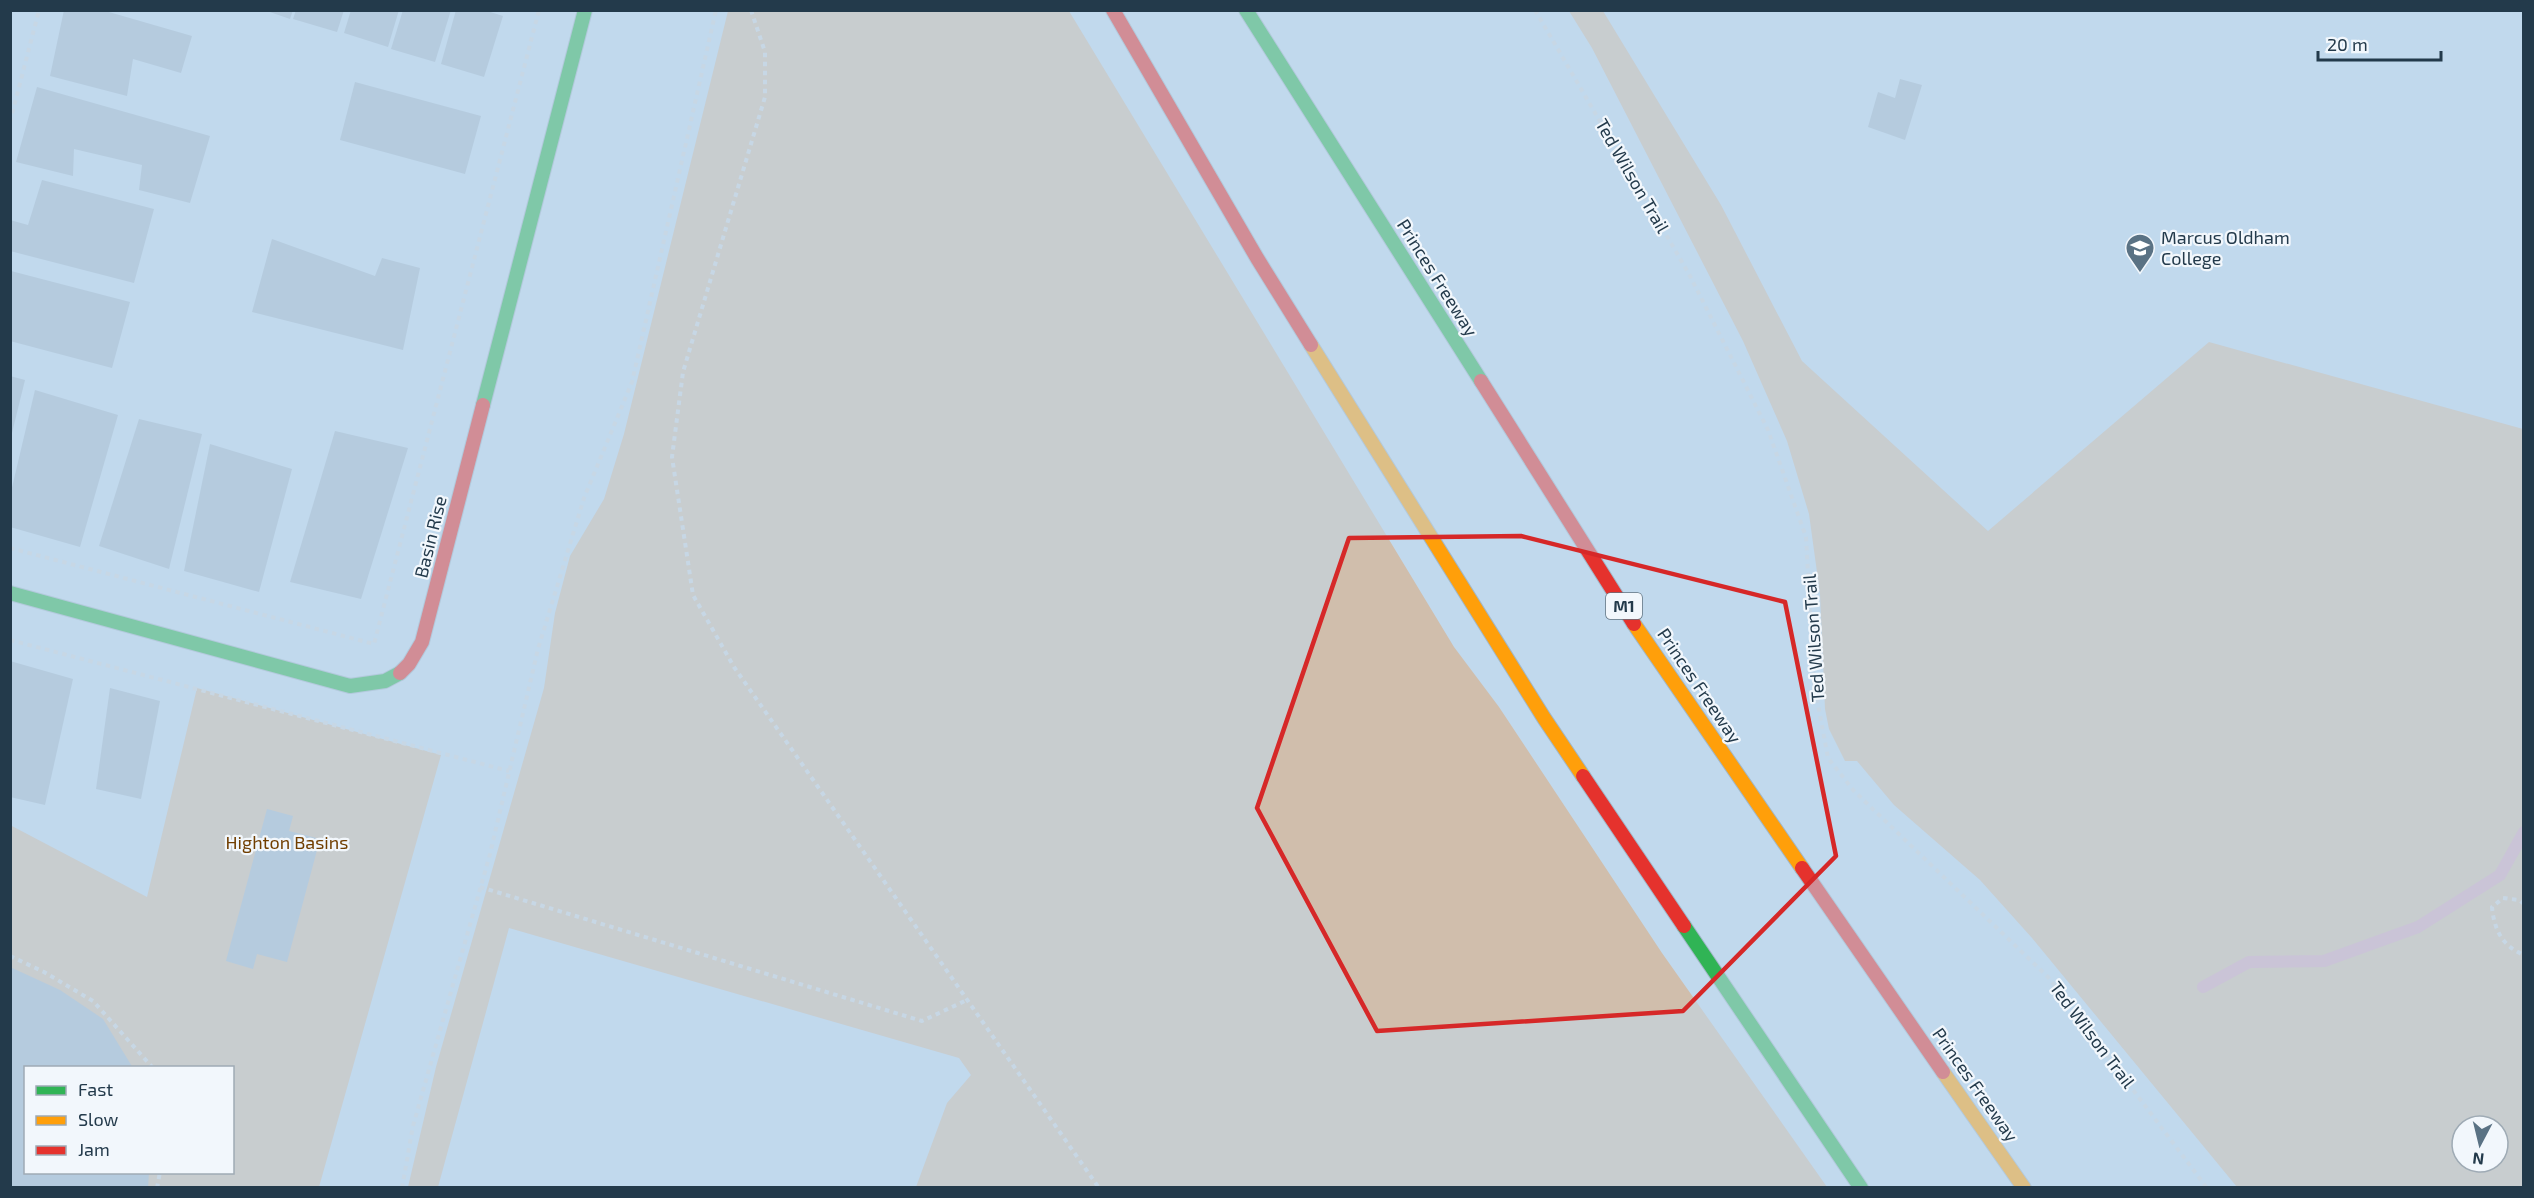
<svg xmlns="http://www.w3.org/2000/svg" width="2534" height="1198" viewBox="0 0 2534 1198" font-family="'Exo 2',sans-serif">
  <rect width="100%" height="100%" fill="#c1d9ed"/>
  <!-- green -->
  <g fill="#d0beac" fill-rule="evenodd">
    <polygon points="728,11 1069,11 1454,647 1499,707 1662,953 1827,1187 916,1187 947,1103 971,1075 959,1058 509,928 438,1187 408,1187 436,1067 544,688 555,613 570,556 604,499 624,434"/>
    <path d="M1569 11H1603L1721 205 1802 361 1988 531 2209 342 2523 429V1187H2237L2032 938 1980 880 1894 805 1857 761H1845L1829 729 1825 709 1820 594 1809 514 1787 441 1743 341 1592 48ZM2462 1126H2498V1162H2462Z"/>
    <path d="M197 688 441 755 319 1187H11L10 825 147 897ZM26 1068H232V1172H26Z"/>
  </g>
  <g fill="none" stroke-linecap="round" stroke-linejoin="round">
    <!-- stream -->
    <polyline stroke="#d5aabd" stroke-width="12" points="2203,987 2249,962 2324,961 2418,927 2500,875 2524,832"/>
  </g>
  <!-- building -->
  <g fill="#a6bbcd">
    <polygon points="64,10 102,10 192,36 181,73 133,59 127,96 50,76"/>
    <polygon points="264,10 293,10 290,19"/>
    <polygon points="296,10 344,10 337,32 293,19"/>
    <polygon points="351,10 399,10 388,47 344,33"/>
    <polygon points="403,10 451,10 435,62 391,49"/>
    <polygon points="456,10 484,10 503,16 484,77 441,64"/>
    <polygon points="1900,79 1922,85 1905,140 1868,127 1878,92 1895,98"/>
    <polygon points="355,82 481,116 465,174 340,140"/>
    <polygon points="37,87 210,136 190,203 139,190 142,165 74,149 73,176 16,162"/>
    <polygon points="42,180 154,209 134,283 10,251 10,220 28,225"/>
    <polygon points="272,239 375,276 382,258 420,268 403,350 252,312"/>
    <polygon points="11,271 130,302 112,368 10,341"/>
    <polygon points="10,376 25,380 11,437 10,437"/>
    <polygon points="35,390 118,415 80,547 10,527 10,496"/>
    <polygon points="139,419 202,434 169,569 99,546"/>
    <polygon points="335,431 408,448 361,599 290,582"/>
    <polygon points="210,444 292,469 259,592 184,571"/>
    <polygon points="10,661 73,679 45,805 10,797"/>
    <polygon points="110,688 160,701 141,799 96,789"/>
    <polygon points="267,809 293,816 289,831 320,839 287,962 257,954 253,969 226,961"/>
    <polygon points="10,967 60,990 103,1019 133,1068 26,1068 26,1172 149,1172 148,1188 10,1188"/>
  </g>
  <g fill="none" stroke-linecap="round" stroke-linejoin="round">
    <!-- fast casing -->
    <g stroke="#a1b7c8" stroke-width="16">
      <g id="fast">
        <polyline points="1246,10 1481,381"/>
        <polyline points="483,405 585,10"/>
        <polyline points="10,593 350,686 385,681 400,673"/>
        <polyline points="1684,926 1861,1188"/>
      </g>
    </g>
    <!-- slow casing -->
    <g stroke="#a1b7c8" stroke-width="16">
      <g id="slow">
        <polyline points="1311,345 1544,718 1583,776"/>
        <polyline points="1634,624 1802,868"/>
        <polyline points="1943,1072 2024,1188"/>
      </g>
    </g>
    <!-- jam casing -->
    <g stroke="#a1b7c8" stroke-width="16">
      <g id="jam">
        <polyline points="1113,10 1257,258 1311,345"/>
        <polyline points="1481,381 1634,624"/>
        <polyline points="400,673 409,664 422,642 483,405"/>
        <polyline points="1583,776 1684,926"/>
        <polyline points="1802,868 1943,1072"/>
      </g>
    </g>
    <!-- path -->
    <g stroke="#ced6dc" stroke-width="4" stroke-dasharray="4.5 4.5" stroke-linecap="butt">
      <polyline points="751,10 765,52 765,97 683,372 672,457 693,595 734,667 1099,1188"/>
      <polyline points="1535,10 1689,274 1768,430 1806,537 1814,683 1828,758 1854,791 2048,977 2207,1188"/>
      <polyline points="10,122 39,10"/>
      <polyline points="10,548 374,644 539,10"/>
      <polyline points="10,640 509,771"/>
      <polyline points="480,887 922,1021 967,1000"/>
      <path d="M2524 904 2519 900 2503 898 2492 907C2494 929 2502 946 2524 955"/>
      <polyline points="10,956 44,972 93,1001 153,1068"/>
      <polyline points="157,1188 160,1172"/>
      <polyline points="402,1188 413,1126 490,854 538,649 584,498 632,382 716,10"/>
    </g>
    <!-- fast -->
    <use href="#fast" stroke="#30b455" stroke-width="14"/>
    <!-- slow -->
    <use href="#slow" stroke="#ff9f0a" stroke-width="14"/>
    <!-- jam -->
    <use href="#jam" stroke="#e5322d" stroke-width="14"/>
  </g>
  <!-- marked area -->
  <path d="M0 0H2534V1198H0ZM1521 536 1785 602 1836 856 1683 1011 1377 1031 1257 808 1349 538Z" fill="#c1d9ed" fill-opacity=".55" fill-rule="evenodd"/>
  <path fill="none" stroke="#d62828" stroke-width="4.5" stroke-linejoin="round" d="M1521 536 1785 602 1836 856 1683 1011 1377 1031 1257 808 1349 538Z"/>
  <!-- icons -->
  <defs>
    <g id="university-pin" transform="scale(1.5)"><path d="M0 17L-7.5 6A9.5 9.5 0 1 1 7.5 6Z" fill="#5a7284" stroke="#f2f7fc"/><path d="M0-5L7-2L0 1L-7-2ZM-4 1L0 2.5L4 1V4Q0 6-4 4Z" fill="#fff"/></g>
  </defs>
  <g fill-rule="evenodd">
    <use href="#university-pin" x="2140" y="248"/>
  </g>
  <g text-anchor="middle" stroke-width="4.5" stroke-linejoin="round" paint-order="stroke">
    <!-- shield labels -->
    <rect fill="#f2f7fc" stroke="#617380" stroke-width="1.5" x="1606" y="593" width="36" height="26" rx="4.5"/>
    <g font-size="16" font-weight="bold" fill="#233a4b">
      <text x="1624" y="612">M1</text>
    </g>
    <!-- street labels -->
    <g font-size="18" fill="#233a4b" stroke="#f2f7fc">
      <text transform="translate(1632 176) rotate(60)" y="6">Ted Wilson Trail</text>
      <text transform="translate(1437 278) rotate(58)" y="6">Princes Freeway</text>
      <text transform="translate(431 537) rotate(-76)" y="6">Basin Rise</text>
      <text transform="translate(1814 638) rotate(-94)" y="6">Ted Wilson Trail</text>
      <text transform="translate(1699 686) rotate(56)" y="6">Princes Freeway</text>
      <text transform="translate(2092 1035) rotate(53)" y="6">Ted Wilson Trail</text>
      <text transform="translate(1975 1085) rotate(55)" y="6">Princes Freeway</text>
    </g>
    <!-- poi labels -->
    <g font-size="18" fill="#233a4b" stroke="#f2f7fc" text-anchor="start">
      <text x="2161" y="244">Marcus Oldham<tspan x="2161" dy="21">College</tspan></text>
    </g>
    <!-- park labels -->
    <g font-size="18" fill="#703e00" stroke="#f2f7fc">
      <text x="287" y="849">Highton Basins</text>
    </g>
  </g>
  <!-- border -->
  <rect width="2534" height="1198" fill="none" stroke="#233a4b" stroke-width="24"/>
  <!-- legend -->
  <rect x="24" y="1066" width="210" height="108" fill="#f2f7fc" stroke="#9fabb5" stroke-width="1.5"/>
  <rect x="36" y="1086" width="30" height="9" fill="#30b455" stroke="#9fabb5" stroke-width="1.5"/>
  <text x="78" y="1096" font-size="18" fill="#233a4b">Fast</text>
  <rect x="36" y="1116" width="30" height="9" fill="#ff9f0a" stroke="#9fabb5" stroke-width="1.5"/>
  <text x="78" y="1126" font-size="18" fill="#233a4b">Slow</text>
  <rect x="36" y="1146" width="30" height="9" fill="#e5322d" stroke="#9fabb5" stroke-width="1.5"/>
  <text x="78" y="1156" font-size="18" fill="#233a4b">Jam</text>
  <!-- north arrow -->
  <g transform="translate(2480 1144) rotate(187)"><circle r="28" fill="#f2f7fc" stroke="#9fabb5" stroke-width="1.5"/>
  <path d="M0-4.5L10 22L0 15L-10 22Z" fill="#5a7284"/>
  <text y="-9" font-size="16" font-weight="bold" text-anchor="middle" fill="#233a4b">N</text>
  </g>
  <!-- scale -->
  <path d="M2318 51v9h123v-9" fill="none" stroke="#233a4b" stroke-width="3"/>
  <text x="2327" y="51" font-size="18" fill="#233a4b" stroke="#f2f7fc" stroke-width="4.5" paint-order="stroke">20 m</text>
</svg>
